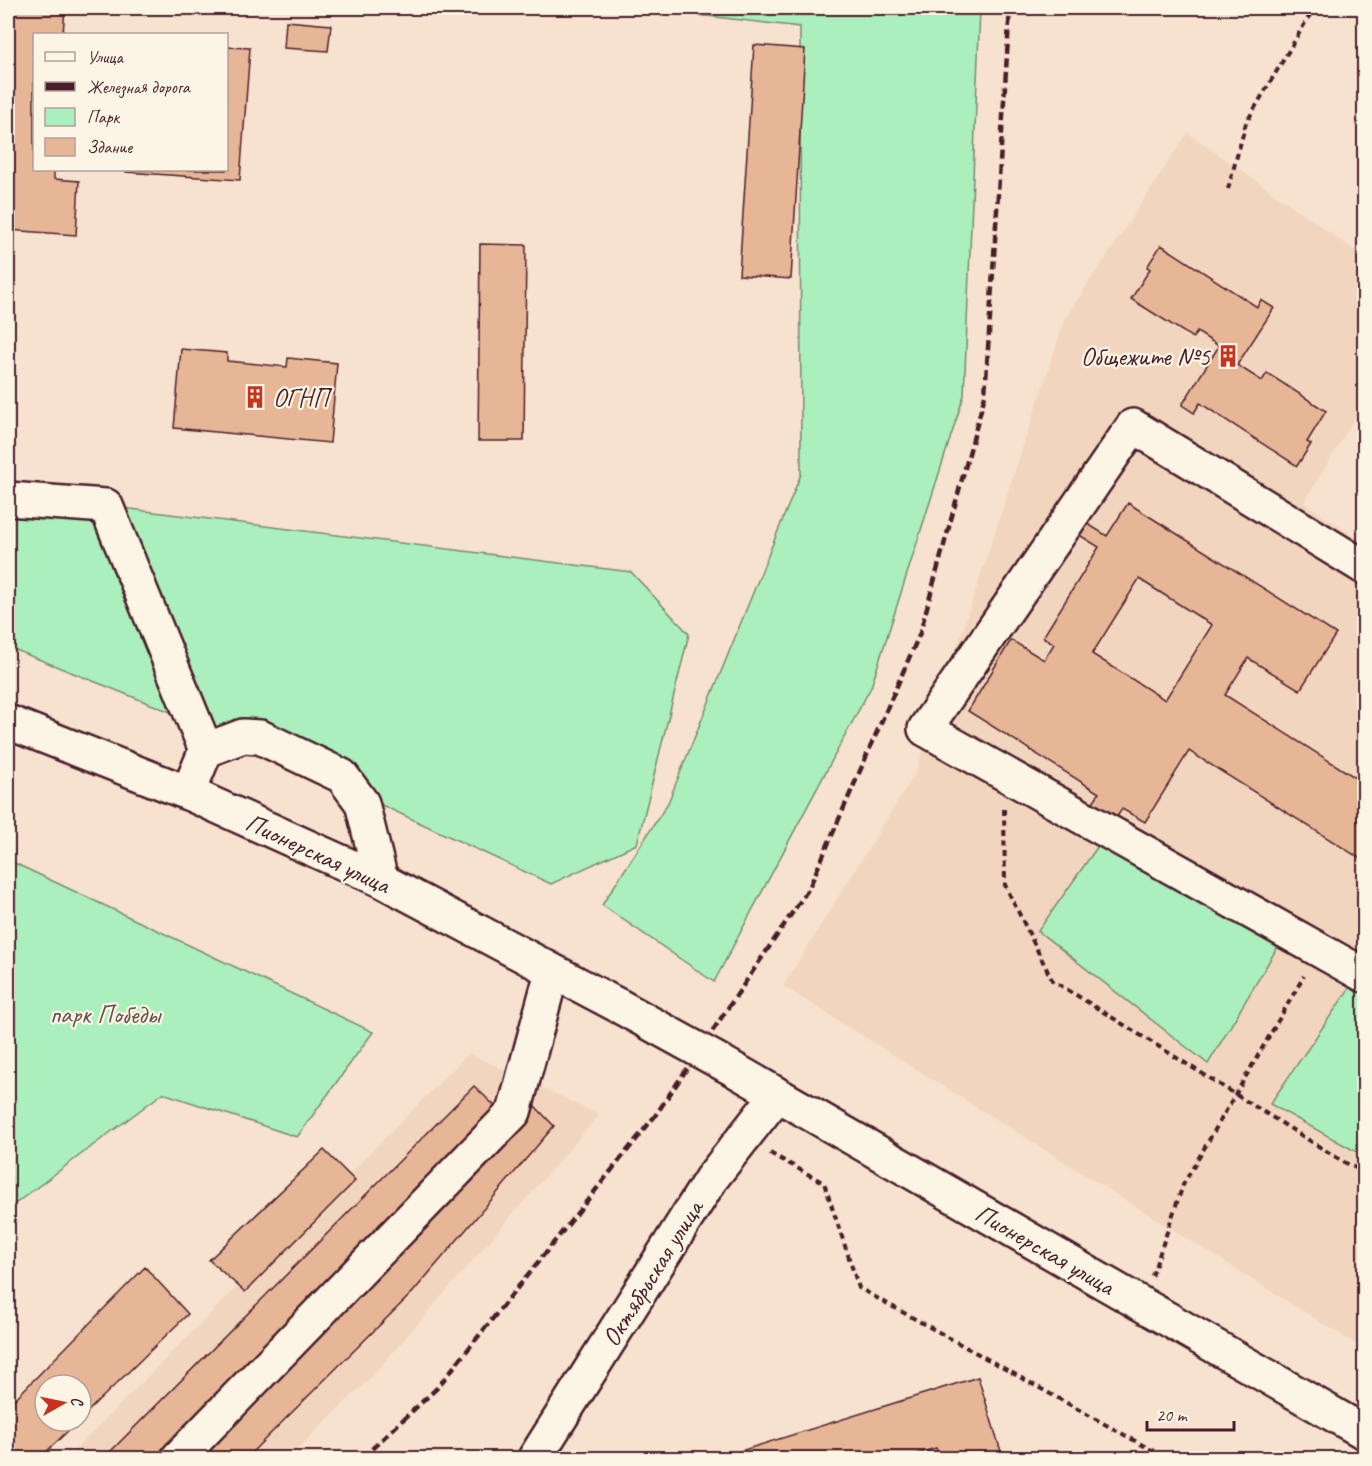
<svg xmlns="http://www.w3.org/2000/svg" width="1372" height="1466" viewBox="0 0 1372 1466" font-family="Caveat,sans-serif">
  <rect width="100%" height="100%" fill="#f6e2ce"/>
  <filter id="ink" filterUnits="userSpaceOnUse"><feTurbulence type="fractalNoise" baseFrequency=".0167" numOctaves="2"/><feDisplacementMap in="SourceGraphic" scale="12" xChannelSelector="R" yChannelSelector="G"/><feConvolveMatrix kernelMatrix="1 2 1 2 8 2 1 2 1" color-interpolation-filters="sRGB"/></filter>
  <g filter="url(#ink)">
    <!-- built -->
    <g fill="#f2d5be">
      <polygon points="1188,133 1364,257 1364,402 1304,503 1364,543 1364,1349 783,986 916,772 1065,319"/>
      <polygon points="469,1053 599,1115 374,1374 288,1458 67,1458"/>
    </g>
    <!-- green -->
    <g fill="#abf0bc" stroke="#7a8874" stroke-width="1.5">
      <polygon points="638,8 980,8 964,395 871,687 714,982 602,905 668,803 801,474 800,27"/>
      <polygon points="8,496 43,498 631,572 689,634 637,844 551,884 253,745 8,647"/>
      <polygon points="1098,846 1280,943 1208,1064 1038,931"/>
      <polygon points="8,860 373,1032 297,1137 163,1093 8,1209"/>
      <polygon points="1353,983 1364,990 1364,1156 1270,1104"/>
    </g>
    <!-- building -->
    <g fill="#e7b697" stroke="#4a1f2b" stroke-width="1.5" fill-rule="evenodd">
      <polygon points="8,8 65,8 63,34 34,34 34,170 54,170 54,179 79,181 76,235 8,230"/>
      <polygon points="286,21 331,25 328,51 284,48"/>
      <polygon points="754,45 805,49 791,279 739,275"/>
      <polygon points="226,47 250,48 240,180 126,172 126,170 226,170"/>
      <polygon points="480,244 526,245 524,441 478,441"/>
      <polygon points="1161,245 1257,307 1261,300 1274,308 1237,365 1262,381 1267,373 1326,411 1307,442 1311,444 1297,466 1200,403 1194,413 1182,405 1219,346 1197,332 1193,338 1131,299 1150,269 1147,267"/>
      <polygon points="181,349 227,353 227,361 287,367 288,358 337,363 330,443 174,428"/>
      <path d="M1128 503 1336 634 1300 690 1248 658 1225 695 1364 783V861L1189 751 1145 822 1122 809 1116 818 1092 804 1099 793 968 711 1011 640 1044 660 1054 644 1043 637 1099 547 1076 533 1083 521 1107 536ZM1139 579 1212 625 1165 700 1092 654Z"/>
      <polygon points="474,1086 497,1108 159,1458 104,1458"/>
      <polygon points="533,1104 554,1126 413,1292 246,1458 195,1458 387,1267"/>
      <polygon points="324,1150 355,1181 245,1292 209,1260"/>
      <polygon points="145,1267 188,1314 81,1418 81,1385 45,1385 45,1421 78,1421 40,1458 8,1458 8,1406"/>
      <polygon points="978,1377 1003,1458 939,1458 936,1448 904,1458 718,1458"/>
    </g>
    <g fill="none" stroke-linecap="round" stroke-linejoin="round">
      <!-- minor casing -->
      <g stroke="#4a1f2b" stroke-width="38">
        <g id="minor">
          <polyline points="8,499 106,506 206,750 188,793"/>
          <polyline points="1364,567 1133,426 925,729 1364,975"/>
          <polyline points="206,750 243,736 260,737 342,776 362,803 381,880"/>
          <polyline points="178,1458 514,1112 552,972"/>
          <polyline points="535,1458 711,1179 777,1095"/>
        </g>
      </g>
      <!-- major casing -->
      <g stroke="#4a1f2b" stroke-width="38">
        <g id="major">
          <polyline points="8,722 188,793 381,880 619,1006"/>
          <polyline points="726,1065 1364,1432"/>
        </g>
      </g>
      <!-- path -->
      <g stroke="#4a1f2b" stroke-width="4" stroke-dasharray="6 4.5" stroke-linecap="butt">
        <polyline points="1228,189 1246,123 1314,8"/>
        <polyline points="1004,809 1005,885 1052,980 1344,1162 1364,1172"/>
        <polyline points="770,1153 824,1183 859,1288 1166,1458"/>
        <polyline points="1152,1276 1183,1185 1304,976"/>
      </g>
      <!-- minor -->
      <use href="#minor" stroke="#fcf5e5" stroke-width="33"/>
      <!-- major -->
      <use href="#major" stroke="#fcf5e5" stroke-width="33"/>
      <!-- rail -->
      <polyline stroke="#4a1f2b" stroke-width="4.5" stroke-dasharray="9 4.5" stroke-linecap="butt" points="362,1458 437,1388 655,1116 809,888 920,633 985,395 1010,8"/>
      <!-- major-bridge casing -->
      <g stroke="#4a1f2b" stroke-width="38" stroke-linecap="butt">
        <polyline id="major-bridge" points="619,1006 726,1065"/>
      </g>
      <!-- major-bridge -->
      <use href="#major-bridge" stroke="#fcf5e5" stroke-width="33"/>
    </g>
  </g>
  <!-- icons -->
  <defs>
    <g id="building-bare" transform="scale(1.8)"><path d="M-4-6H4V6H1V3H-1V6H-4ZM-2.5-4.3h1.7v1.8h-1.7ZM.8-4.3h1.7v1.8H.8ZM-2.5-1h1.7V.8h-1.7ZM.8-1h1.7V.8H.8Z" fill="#c8321e" stroke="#fcf5e5" stroke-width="2.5" paint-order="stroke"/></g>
  </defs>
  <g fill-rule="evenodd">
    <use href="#building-bare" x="1228" y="356"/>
    <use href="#building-bare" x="255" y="397"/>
  </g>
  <g text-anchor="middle" stroke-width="4.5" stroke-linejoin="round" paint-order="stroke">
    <!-- poi labels -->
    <g font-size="26" fill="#4a1f2b" stroke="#fcf5e5" text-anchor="end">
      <text x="1210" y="365">Общежите №5</text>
      <text x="273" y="406" text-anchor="start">ОГНП</text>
    </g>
    <!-- street labels -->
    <g font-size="26" fill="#4a1f2b" stroke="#fcf5e5">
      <text transform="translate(318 853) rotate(25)" y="9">Пионерская улица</text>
      <text transform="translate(1045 1249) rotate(30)" y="9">Пионерская улица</text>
      <text transform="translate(652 1273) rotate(-58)" y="9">Октябрьская улица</text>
    </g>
    <!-- park labels -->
    <g font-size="26" fill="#62534f" stroke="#fcf5e5">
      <text x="105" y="1023">парк Победы</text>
    </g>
  </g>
  <!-- margin -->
  <rect width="1372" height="1466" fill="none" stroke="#fcf5e5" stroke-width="30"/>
  <rect x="15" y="15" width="1342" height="1436" fill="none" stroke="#4a1f2b" stroke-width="2" filter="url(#ink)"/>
  <!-- legend -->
  <rect x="33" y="33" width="195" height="138" fill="#fcf5e5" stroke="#b59f9b" stroke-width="1.5"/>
  <rect x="45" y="52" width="30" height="9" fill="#fcf5e5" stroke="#b59f9b" stroke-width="1.5"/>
  <text x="87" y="63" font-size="18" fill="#4a1f2b">Улица</text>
  <rect x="45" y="82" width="30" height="9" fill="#4a1f2b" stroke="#b59f9b" stroke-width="1.5"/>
  <text x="87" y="93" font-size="18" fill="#4a1f2b">Железная дорога</text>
  <rect x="45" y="108" width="30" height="18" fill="#abf0bc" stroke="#b59f9b" stroke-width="1.5"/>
  <text x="87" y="123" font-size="18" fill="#4a1f2b">Парк</text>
  <rect x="45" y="138" width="30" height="18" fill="#e7b697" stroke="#b59f9b" stroke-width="1.5"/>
  <text x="87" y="153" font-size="18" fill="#4a1f2b">Здание</text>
  <!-- north arrow -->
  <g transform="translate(63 1403) rotate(81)"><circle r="28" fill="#fcf5e5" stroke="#b59f9b" stroke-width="1.5"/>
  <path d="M0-4.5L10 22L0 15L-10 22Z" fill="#c8321e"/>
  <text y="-9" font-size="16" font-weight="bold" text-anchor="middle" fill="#4a1f2b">С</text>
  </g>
  <!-- scale -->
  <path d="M1147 1421v9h87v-9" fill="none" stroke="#4a1f2b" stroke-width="3"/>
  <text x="1156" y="1421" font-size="18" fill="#4a1f2b" stroke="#fcf5e5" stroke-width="4.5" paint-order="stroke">20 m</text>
</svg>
